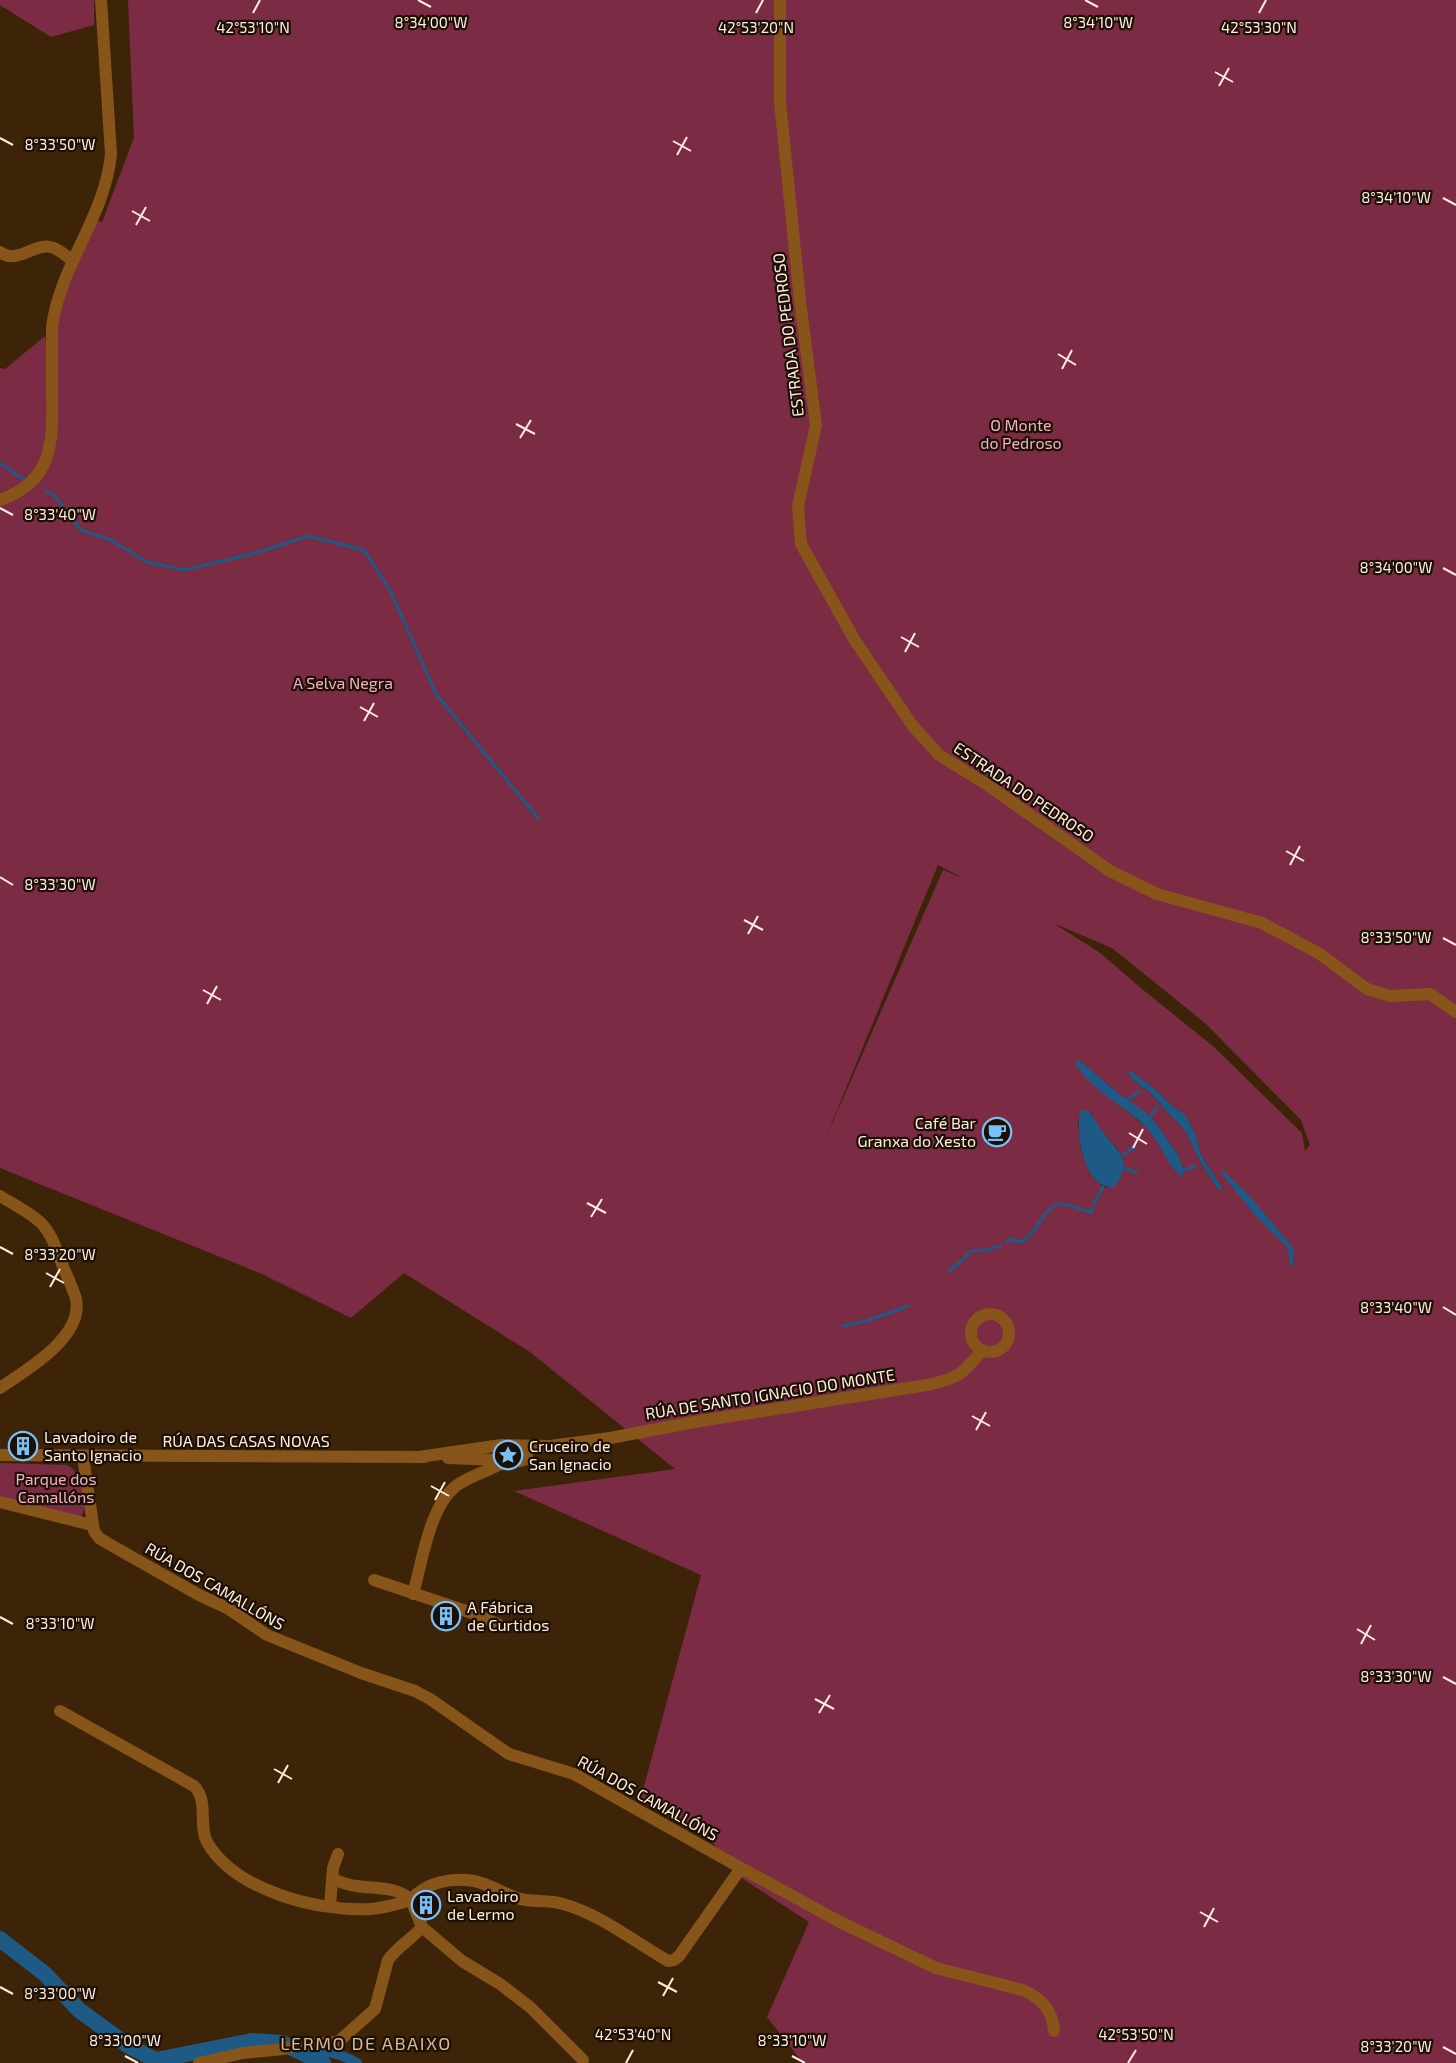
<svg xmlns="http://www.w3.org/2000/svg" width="1456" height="2063" viewBox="0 0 1456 2063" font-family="'Exo 2',sans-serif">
  <rect width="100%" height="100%" fill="#3d2409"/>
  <!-- green -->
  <g fill="#7c2b44" fill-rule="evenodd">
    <polygon points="0,0 94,0 94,25 51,37 0,5"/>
    <path d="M128 0H1456V2063H803L767 2017 809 1922 743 1879 708 1837 640 1801 701 1575 514 1491 675 1469 530 1352 404 1273 351 1318 260 1273 0 1168V368L5 369 45 336 59 422C55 391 53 341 60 311 68 279 83 250 98 221L102 222 134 138ZM938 865 965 879 943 870 823 1144ZM1053 923 1112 948 1205 1023 1301 1120 1310 1145 1305 1151 1302 1133 1214 1047 1142 989 1099 952ZM1076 1060 1083 1063 1119 1094 1152 1118 1177 1153 1184 1170 1168 1160 1163 1148 1149 1130 1079 1070ZM1131 1071 1155 1089 1173 1107 1184 1113 1195 1133 1201 1155 1223 1189 1218 1190 1200 1161 1186 1132 1150 1093 1132 1079 1129 1072ZM1091 1113C1095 1120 1098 1128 1104 1134 1114 1145 1126 1154 1123 1171L1106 1188C1083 1176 1079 1144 1078 1120Z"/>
    <path d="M0 1463 67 1465C85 1475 93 1504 78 1520L0 1500Z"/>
  </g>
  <!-- water -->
  <g fill="#1d5a85">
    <path d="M1076 1060 1083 1063 1119 1094 1144 1111 1152 1118 1177 1153 1184 1170 1182 1177C1168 1167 1162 1146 1150 1132 1128 1106 1092 1093 1075 1063Z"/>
    <polygon points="1131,1071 1155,1089 1173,1107 1184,1113 1195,1133 1201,1155 1223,1189 1218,1190 1200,1161 1186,1132 1150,1093 1132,1079 1128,1072"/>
    <path d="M1085 1110C1094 1114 1096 1123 1102 1131 1118 1152 1135 1161 1114 1187 1084 1190 1075 1133 1080 1111Z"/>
    <polygon points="1221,1169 1248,1194 1285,1238 1293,1248 1293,1266 1289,1265 1290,1257 1287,1247 1254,1214 1221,1173"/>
  </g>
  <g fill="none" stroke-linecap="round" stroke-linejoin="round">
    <!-- stream -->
    <g stroke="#1d5a85" stroke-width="3">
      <polyline points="0,463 23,479"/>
      <polyline points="46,491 54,495 81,530 111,540 147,562 185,570 255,553 308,536 364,550 391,592 436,694 538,818"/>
      <polyline points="1127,1100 1139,1092"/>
      <polyline points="1150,1117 1157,1107"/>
      <polyline points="1122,1155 1135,1147"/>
      <polyline points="1124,1168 1137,1173"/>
      <polyline points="1184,1170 1195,1166"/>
      <polyline points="1094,1204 1103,1187"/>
      <path d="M1006 1242 1011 1239 1022 1242C1037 1234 1043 1207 1059 1204 1071 1203 1080 1211 1092 1212V1209"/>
      <polyline points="949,1271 964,1259 970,1251 985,1250 1000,1246"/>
      <polyline points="843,1326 866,1321 908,1306"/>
    </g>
    <!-- canal -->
    <path stroke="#1d5a85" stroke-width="10" d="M302 2051C318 2046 343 2055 357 2063"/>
    <!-- river -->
    <polyline stroke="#1d5a85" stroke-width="16" points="0,1939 45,1974 79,2010 127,2045 156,2060 252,2041 282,2043 323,2063"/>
    <!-- minor -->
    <g stroke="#87541a" stroke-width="12">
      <polyline points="780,0 780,102 800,301 816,425 798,506 801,544 854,639 912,725 939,755 989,786 1110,871 1157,894 1262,923 1320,954 1367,989 1390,996 1430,994 1456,1012"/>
      <path d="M0 252C17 265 34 243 51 247 59 249 66 256 72 260"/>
      <path d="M0 500C54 481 53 441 52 392 52 370 52 349 52 327 60 265 105 217 111 154L101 0"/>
      <path d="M0 1196C13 1204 31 1213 42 1224 53 1236 58 1254 64 1269 68 1278 73 1289 76 1299 84 1337 26 1370 0 1388"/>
      <circle cx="990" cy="1333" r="19"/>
      <polyline points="0,1455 425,1457"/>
      <path d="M83 1457 94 1531 99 1538 109 1544 199 1595 227 1608 267 1635 361 1673 415 1691 430 1699 509 1754 574 1774 741 1868 840 1922 936 1968 1023 1990C1041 1998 1053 2010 1054 2031"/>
      <path d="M419 1457 501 1445 550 1446 610 1438 700 1421 927 1385C959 1378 962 1375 982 1350"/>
      <polyline points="448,1458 520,1461 526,1459 530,1446"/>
      <polyline points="0,1502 92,1525"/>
      <polyline points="374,1580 472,1613 498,1624"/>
      <path d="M413 1594C422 1563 429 1507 456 1486 471 1475 490 1471 506 1461"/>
      <path d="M60 1711 194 1786C209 1801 198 1825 207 1842 235 1891 319 1912 371 1909 385 1908 398 1904 411 1900"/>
      <path d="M333 1879C340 1882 348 1885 356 1886 375 1889 397 1886 411 1900"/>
      <polyline points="330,1906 333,1868 338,1854"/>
      <path d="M583 2060 530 2007 500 1984 462 1961 422 1927 411 1900C425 1882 453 1877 474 1881 489 1884 503 1893 517 1898 531 1903 548 1899 563 1904 602 1915 633 1941 668 1961L674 1960 679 1956 741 1868"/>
      <path d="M199 2063 243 2053 283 2049 303 2044 338 2042 375 2009 388 1960C397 1947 412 1939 422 1927"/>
    </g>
  </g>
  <!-- ticks -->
  <path fill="none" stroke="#feedde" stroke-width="2" d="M418 0 431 7M1085 0 1098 7M253 13 260 0M756 13 763 0M1259 13 1266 0M1215 72 1233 82M1219 86 1229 68M0 138 13 145M673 141 691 151M677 155 687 137M1443 198 1456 205M132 211 150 221M136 225 146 207M1058 354 1076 365M1062 369 1072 350M516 424 535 434M520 438 531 420M0 508 13 515M1443 568 1456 575M901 637 919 647M905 652 915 633M360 707 378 717M364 721 374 703M1286 851 1304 861M1290 865 1300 846M0 877 13 885M744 920 763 930M748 934 758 916M1443 938 1456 945M203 990 221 1000M207 1004 217 986M1129 1133 1147 1144M1133 1148 1143 1129M587 1203 606 1213M591 1217 602 1199M0 1247 13 1254M46 1273 64 1283M50 1287 60 1269M1443 1307 1456 1315M972 1416 990 1426M976 1430 986 1412M431 1486 449 1496M435 1500 445 1482M0 1617 13 1624M1357 1629 1375 1640M1361 1644 1371 1625M1443 1677 1456 1684M815 1699 834 1709M819 1713 830 1695M274 1769 292 1779M278 1783 288 1765M1200 1912 1218 1922M1204 1927 1214 1908M658 1982 677 1992M0 1987 13 1994M663 1996 673 1978M1443 2047 1456 2054M125 2056 138 2063M792 2056 805 2063M626 2063 633 2050M1128 2063 1136 2050"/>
  <!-- icons -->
  <defs>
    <g id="cafe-ring" transform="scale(1.5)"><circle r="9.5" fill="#1c1006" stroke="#79bff8" stroke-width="1.5"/><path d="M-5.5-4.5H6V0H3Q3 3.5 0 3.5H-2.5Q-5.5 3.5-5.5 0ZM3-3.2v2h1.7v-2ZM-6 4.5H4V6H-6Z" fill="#79bff8"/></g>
    <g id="building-ring" transform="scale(1.5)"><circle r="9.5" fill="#1c1006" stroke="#79bff8" stroke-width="1.5"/><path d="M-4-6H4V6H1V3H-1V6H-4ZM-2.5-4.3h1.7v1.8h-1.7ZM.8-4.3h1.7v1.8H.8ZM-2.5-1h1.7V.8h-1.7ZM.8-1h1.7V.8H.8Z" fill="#79bff8"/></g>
    <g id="sight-ring" transform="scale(1.5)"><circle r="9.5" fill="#1c1006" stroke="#79bff8" stroke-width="1.5"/><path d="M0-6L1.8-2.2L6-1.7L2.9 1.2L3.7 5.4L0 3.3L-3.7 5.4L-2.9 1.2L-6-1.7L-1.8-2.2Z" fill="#79bff8"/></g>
  </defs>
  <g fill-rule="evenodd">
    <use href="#cafe-ring" x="997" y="1132"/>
    <use href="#building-ring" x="23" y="1446"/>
    <use href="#sight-ring" x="508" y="1455"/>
    <use href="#building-ring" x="446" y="1616"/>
    <use href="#building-ring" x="426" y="1905"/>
  </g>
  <g text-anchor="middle" stroke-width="4.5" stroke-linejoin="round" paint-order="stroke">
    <!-- street labels -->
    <g font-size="16" fill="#feedde" stroke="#1c1006">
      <text transform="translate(788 335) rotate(-97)" y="6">ESTRADA DO PEDROSO</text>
      <text transform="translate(1024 792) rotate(34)" y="6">ESTRADA DO PEDROSO</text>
      <text transform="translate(770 1394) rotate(-9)" y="6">RÚA DE SANTO IGNACIO DO MONTE</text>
      <text x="246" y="1447">RÚA DAS CASAS NOVAS</text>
      <text transform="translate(215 1586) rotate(30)" y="6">RÚA DOS CAMALLÓNS</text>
      <text transform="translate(648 1798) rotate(29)" y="6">RÚA DOS CAMALLÓNS</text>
    </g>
    <!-- park labels -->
    <g font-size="16" fill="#f1b2c0" stroke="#1c1006">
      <text x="1021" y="431">O Monte<tspan x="1021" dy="18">do Pedroso</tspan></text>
      <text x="343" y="689">A Selva Negra</text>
      <text x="56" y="1485">Parque dos<tspan x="56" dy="18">Camallóns</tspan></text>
    </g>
    <!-- poi labels -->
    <g font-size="16" fill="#feedde" stroke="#1c1006" text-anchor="start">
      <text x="976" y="1129" text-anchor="end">Café Bar<tspan x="976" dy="18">Granxa do Xesto</tspan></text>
      <text x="44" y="1443">Lavadoiro de<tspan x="44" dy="18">Santo Ignacio</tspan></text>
      <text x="529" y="1452">Cruceiro de<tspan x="529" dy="18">San Ignacio</tspan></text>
      <text x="467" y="1613">A Fábrica<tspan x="467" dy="18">de Curtidos</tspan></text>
      <text x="447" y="1902">Lavadoiro<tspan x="447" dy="18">de Lermo</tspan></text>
    </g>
    <!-- neighbourhood labels -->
    <g font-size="18" letter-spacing="1.5" fill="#d7b79a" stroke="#1c1006">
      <text x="366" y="2050">LERMO DE ABAIXO</text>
    </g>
  </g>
  <g font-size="15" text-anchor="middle" fill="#feedde" stroke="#1c1006" stroke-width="4.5" stroke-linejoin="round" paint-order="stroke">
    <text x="431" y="28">8°34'00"W</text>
    <text x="1098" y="28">8°34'10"W</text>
    <text x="253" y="33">42°53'10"N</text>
    <text x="756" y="33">42°53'20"N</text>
    <text x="1259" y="33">42°53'30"N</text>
    <text x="60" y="150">8°33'50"W</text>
    <text x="1396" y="203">8°34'10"W</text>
    <text x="60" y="520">8°33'40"W</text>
    <text x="1396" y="573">8°34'00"W</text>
    <text x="60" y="890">8°33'30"W</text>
    <text x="1396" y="943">8°33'50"W</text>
    <text x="60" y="1260">8°33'20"W</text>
    <text x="1396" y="1313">8°33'40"W</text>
    <text x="60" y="1629">8°33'10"W</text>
    <text x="1396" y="1682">8°33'30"W</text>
    <text x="60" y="1999">8°33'00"W</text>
    <text x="633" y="2040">42°53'40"N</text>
    <text x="1136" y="2040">42°53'50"N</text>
    <text x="125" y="2046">8°33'00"W</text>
    <text x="792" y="2046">8°33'10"W</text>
    <text x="1396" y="2052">8°33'20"W</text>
  </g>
</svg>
